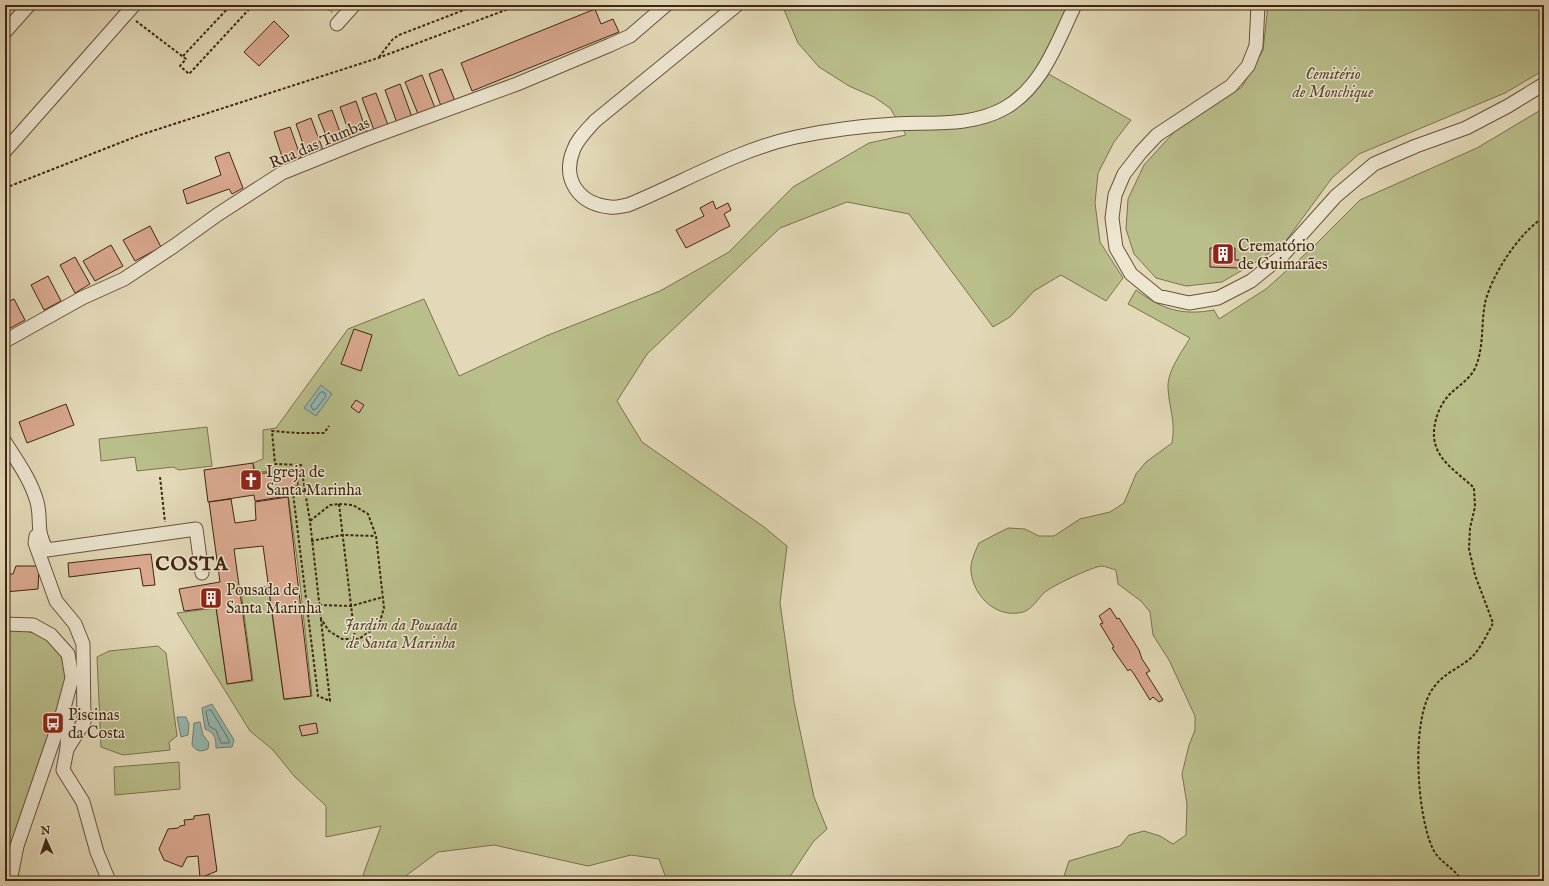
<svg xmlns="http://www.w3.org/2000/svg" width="1549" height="886" viewBox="0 0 1549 886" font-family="'IM FELL English',serif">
  <rect width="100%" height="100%" fill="#e3d9b8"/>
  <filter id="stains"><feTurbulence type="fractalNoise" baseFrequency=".005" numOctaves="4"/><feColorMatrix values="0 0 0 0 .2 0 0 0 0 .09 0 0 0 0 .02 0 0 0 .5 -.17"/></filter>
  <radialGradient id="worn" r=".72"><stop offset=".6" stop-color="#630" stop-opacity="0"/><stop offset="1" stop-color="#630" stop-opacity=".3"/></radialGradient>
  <!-- green -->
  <g fill="#b9be8b" stroke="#7c724e">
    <polygon points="782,5 1071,5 1043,71 1131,120 1114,142 1098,173 1095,203 1100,242 1123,278 1106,301 1061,275 1034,291 1010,317 993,327 909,214 847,202 780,228 647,354 617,401 642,442 764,527 787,546 780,603 794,702 814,797 827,829 813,842 787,881 667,881 659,859 631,855 588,866 494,845 438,852 399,881 374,881 363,875 381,826 326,837 326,806 294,776 273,750 250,731 177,613 216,608 227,684 253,681 241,591 268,586 284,700 312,696 298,566 287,487 299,486 297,470 256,472 253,463 263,459 263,430 276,428 348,329 424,299 459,376 546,336 660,291 729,252 793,187 869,143 906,135 890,108 874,97 849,86 819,67 798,43"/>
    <polygon points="1268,5 1544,5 1544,70 1505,93 1359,154 1332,178 1285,242 1253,264 1222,282 1186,286 1156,278 1134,254 1126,229 1128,199 1144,165 1175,131 1242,87 1263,50"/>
    <path d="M1544 108V881H1064V876L1069 861 1120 846 1129 835 1144 831 1160 836 1173 844 1186 835 1187 804 1182 774 1189 745 1195 730V716L1169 660 1153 635 1150 612 1141 601 1118 584 1116 570C1112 569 1105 566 1101 566 1090 568 1054 585 1045 592 1038 598 1033 609 1023 612 997 619 974 597 971 572 970 562 975 552 979 543L1008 528 1025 529 1039 536H1054L1080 519 1110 512 1124 503 1136 474 1146 462 1172 443C1176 420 1169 409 1168 388 1167 371 1182 352 1190 338L1128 304 1136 290C1162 309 1181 316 1214 310L1219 319 1266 289 1313 247 1360 200 1477 148Z"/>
    <polygon points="207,427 212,466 179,470 173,467 137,471 135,457 101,461 99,439"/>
    <path d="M5 629C27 630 54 634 64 658 68 667 66 679 65 689L5 879Z"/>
    <polygon points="158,646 166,653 177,736 169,742 170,750 123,755 101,747 97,657 109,651"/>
    <polygon points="179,762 180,789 115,795 114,767"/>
  </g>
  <!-- water -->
  <g fill="#95bab2" stroke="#737e72">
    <polygon points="321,385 332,394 316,416 304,408"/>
    <path d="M212 704 234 740 232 747 216 748C216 738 215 733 205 729L202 708Z"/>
    <polygon points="177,717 186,717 189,724 188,735 181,737"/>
    <path d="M200 722 203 735 209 743 208 749C200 752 197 752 192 745L194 723Z"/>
  </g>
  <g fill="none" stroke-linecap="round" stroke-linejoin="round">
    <!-- shore -->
    <g stroke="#6a7062" stroke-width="1">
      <polygon points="321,392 324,392 326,396 316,409 313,410 311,406"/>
      <polygon points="208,710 211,710 229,740 229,743 221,743 216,730 209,726 206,712"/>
    </g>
  </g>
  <!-- building -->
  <g fill="#daa990" stroke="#402511">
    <polygon points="595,9 601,24 613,19 619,32 472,91 461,63"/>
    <polygon points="274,21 289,36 259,66 244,52"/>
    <polygon points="442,69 455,101 441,106 429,74"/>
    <polygon points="422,75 435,108 418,114 405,82"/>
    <polygon points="400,84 412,117 397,123 385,90"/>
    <polygon points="376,93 388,125 374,130 362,98"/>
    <polygon points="356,101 367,133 351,138 340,107"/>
    <polygon points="332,110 344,143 331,148 318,115"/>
    <polygon points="311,118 323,150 307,155 296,124"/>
    <polygon points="290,127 301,158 284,163 274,132"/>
    <polygon points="229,152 243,188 232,194 229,189 187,204 183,190 221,175 215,157"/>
    <polygon points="713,201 716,209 728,203 731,210 724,214 730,226 686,248 676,230 704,216 700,208"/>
    <polygon points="150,226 161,247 135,261 123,240"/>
    <polygon points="111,245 123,266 95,281 83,261"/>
    <polygon points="1210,248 1235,248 1235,260 1239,260 1239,268 1210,267"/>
    <polygon points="75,257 90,284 75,293 60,265"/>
    <polygon points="48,276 61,301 44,310 31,285"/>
    <polygon points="14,299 25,320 5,331 5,303"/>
    <polygon points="354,329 372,335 361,371 341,364"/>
    <polygon points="356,400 364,405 359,413 351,407"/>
    <polygon points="66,404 74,425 27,443 19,422"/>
    <polygon points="253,463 254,474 295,470 298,486 286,487 288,496 255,501 254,495 208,502 204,470"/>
    <polygon points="288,497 311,696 284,699 263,546 234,549 252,680 227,684 216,607 184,611 179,589 220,582 209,502 231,499 235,523 256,520 255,502"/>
    <polygon points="151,554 155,585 143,586 140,568 69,577 68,563"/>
    <polygon points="16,566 39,566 38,589 5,592 5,574 13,574"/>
    <polygon points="1110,608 1117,619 1119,618 1139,650 1142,659 1150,671 1146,673 1163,700 1159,702 1153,697 1150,700 1134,674 1130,669 1128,671 1112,648 1114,647 1100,624 1103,623 1099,616"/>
    <polygon points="316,723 318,733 302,736 299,726"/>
    <polygon points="209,814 217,871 200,878 198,856 187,857 182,867 164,860 159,849 168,829 178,828 180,826 185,825 184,820 194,819 194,816"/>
  </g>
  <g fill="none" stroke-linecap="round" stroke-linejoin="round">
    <!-- minor casing -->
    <g stroke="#69523b" stroke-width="15">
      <g id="minor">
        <path d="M737 5 595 121C587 130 577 139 573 151 562 180 579 204 610 207 616 208 622 206 628 205 684 182 737 150 796 137 829 130 862 126 895 124 932 122 971 127 1005 108 1043 86 1057 42 1075 5"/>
        <polyline points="1258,5 1256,46 1248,66 1231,86 1157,135 1141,152 1124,174 1115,195 1112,218 1116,248 1131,274 1158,296 1189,303 1218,298 1251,281 1283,255 1336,196 1374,164 1416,146 1466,128 1508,106 1544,84"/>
        <polyline points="337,24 354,5"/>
        <polyline points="5,32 29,5"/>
        <polyline points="5,151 134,5"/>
        <polyline points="5,341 82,298 124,279 174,246 217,215 282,173 364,140 517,84 610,45 630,36 666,5"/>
        <path d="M5 442C17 461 31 480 37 502 42 521 35 530 47 550L196 529 202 573"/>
        <polyline points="36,536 35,543 56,601 75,624 83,644 84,722 67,749"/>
        <polyline points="5,624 33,625 51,635 68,654 72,678 62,715 17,846 10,881"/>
        <polyline points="62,715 68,722 67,749 63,770 83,802 97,852 109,881"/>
      </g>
    </g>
    <!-- path -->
    <g stroke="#402511" stroke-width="2" stroke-dasharray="3 2" stroke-linecap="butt">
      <polyline points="324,5 332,12"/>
      <polyline points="136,21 186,59 180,66 189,74 253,5"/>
      <polyline points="183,56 231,5"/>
      <polyline points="379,57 393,39 399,35 477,5"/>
      <polyline points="5,188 140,135 378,58 519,5"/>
      <polyline points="160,477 165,522"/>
      <polyline points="305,491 301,465 275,464 272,431 297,433 324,433 329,426"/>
      <polygon points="339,504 353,505 368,514 376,536 384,608 379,625 359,639 342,639 329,631 321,619 310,521 330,505"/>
      <polyline points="339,504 355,639"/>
      <polyline points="310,521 305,491 293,493 318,696 330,701 321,620"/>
      <polyline points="311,541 342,535 375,536"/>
      <polyline points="319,605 351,606 383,597"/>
      <path d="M1462 881C1454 867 1438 862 1432 847 1417 813 1410 717 1434 687 1444 673 1460 668 1472 657 1480 649 1488 633 1493 623L1475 575 1469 549 1470 528 1475 507 1474 488C1458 472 1436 461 1434 437 1433 422 1440 403 1451 393 1460 385 1472 377 1476 366 1484 346 1481 324 1485 303 1492 274 1519 233 1544 217"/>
    </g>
    <!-- minor -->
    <use href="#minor" stroke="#ede6d1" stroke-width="13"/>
  </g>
  <!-- icons -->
  <defs>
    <g id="building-square" transform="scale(1.15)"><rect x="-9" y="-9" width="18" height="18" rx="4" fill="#8f2418" stroke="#ede6d1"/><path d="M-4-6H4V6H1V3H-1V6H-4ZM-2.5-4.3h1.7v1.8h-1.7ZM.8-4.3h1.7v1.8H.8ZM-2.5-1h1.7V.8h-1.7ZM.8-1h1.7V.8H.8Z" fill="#fff"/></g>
    <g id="church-square" transform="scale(1.15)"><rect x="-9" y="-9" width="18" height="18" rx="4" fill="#8f2418" stroke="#ede6d1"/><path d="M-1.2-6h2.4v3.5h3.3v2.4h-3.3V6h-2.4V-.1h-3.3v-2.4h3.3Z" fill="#fff"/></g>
    <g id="bus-square" transform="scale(1.15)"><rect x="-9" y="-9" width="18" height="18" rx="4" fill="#8f2418" stroke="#ede6d1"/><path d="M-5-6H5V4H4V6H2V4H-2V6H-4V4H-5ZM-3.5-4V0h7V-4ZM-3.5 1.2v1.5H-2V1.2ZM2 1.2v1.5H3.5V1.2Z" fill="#fff"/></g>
  </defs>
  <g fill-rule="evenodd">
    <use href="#building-square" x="1223" y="254"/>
    <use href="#church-square" x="251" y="480"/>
    <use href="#building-square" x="211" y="598"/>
    <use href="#bus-square" x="53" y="723"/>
  </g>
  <g text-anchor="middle" stroke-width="3" stroke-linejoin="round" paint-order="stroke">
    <!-- park labels -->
    <g font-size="16" font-style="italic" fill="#5e4b30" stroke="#ede6d1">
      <text x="1333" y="79">Cemitério<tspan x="1333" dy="18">de Monchique</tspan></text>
      <text x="401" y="630">Jardim da Pousada<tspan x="401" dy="18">de Santa Marinha</tspan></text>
    </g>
    <!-- street labels -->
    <g font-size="16" fill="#402511" stroke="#ede6d1">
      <text transform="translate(319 142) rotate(-23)" y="6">Rua das Tumbas</text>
    </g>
    <!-- poi labels -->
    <g font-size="16" fill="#402511" stroke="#ede6d1" text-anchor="start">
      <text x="1238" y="251">Crematório<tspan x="1238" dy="18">de Guimarães</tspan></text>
      <text x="266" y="477">Igreja de<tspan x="266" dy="18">Santa Marinha</tspan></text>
      <text x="226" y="595">Pousada de<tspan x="226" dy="18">Santa Marinha</tspan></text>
      <text x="68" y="720">Piscinas<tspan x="68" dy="18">da Costa</tspan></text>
    </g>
    <!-- district labels -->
    <g font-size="20" font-weight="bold" letter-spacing="1" fill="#402511" stroke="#ede6d1">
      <text x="192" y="570">COSTA</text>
    </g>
  </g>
  <!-- margin -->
  <rect width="1549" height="886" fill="none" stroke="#e3d9b8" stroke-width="20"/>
  <rect x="6" y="6" width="1537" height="874" fill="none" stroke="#402511" stroke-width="2"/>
  <rect x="10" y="10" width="1529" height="866" fill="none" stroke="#402511"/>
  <!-- north arrow -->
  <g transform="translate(46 840) rotate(357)" stroke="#ede6d1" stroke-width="3" paint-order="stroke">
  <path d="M0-3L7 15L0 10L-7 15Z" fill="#402511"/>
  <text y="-6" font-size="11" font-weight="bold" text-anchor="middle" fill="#402511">N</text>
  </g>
  <rect width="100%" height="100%" filter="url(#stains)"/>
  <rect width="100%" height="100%" fill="url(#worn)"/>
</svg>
